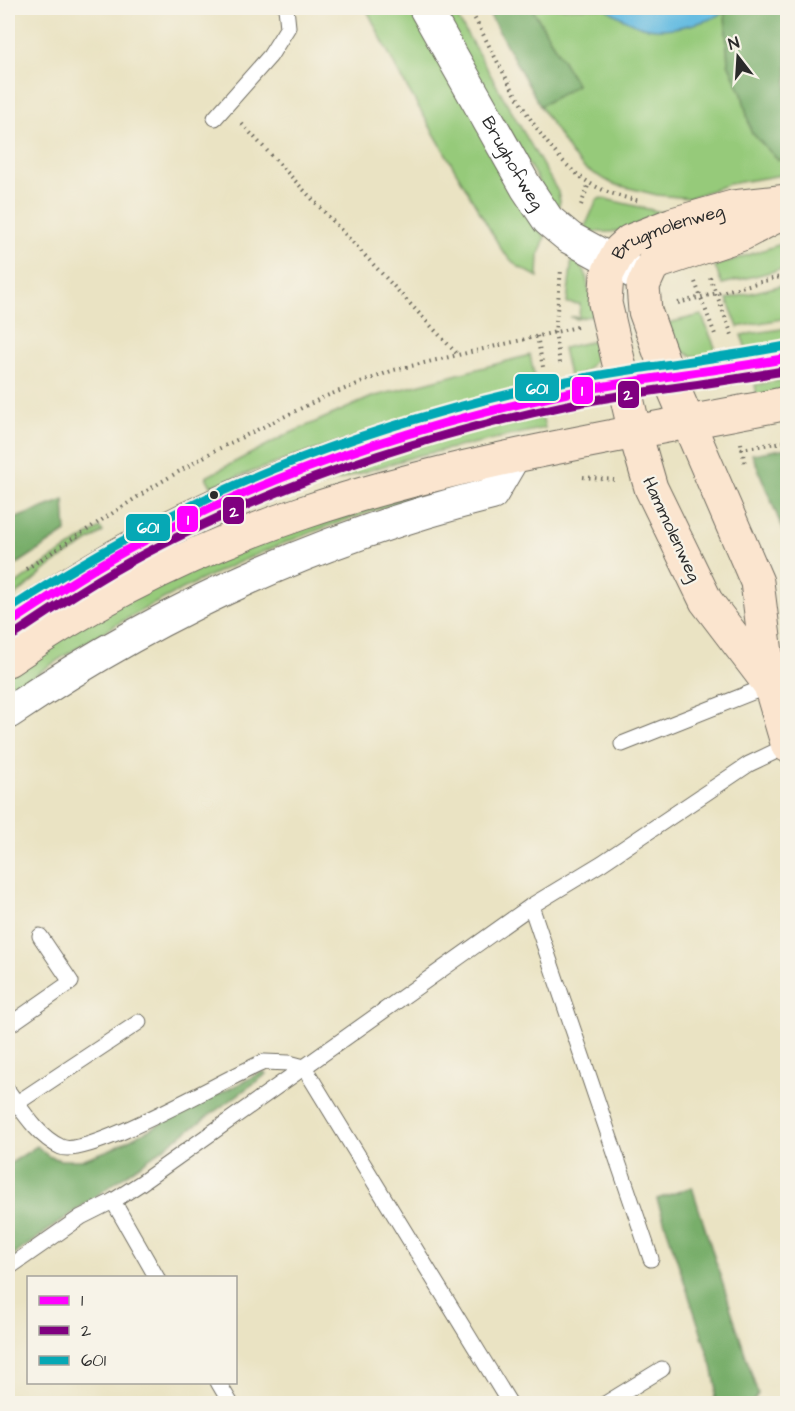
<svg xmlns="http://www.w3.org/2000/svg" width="795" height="1411" viewBox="0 0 795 1411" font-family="'Architects Daughter',sans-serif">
  <rect width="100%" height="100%" fill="#f7f3e8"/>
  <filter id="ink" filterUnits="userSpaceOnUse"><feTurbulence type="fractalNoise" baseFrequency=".0167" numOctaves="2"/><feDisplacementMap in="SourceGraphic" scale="12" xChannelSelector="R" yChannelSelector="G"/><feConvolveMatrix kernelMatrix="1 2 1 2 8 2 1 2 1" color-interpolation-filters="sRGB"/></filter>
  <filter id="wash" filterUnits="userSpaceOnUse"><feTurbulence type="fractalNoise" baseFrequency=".008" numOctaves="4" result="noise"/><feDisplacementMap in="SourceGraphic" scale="24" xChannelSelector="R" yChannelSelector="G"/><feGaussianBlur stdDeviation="1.35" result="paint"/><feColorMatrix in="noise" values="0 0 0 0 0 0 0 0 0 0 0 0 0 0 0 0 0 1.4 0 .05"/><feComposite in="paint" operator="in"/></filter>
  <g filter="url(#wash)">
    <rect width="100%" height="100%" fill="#eae3c3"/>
    <!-- green -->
    <g fill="#96ca7a" stroke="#607a52" stroke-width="1.5">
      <polygon points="366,8 412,8 545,237 539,255 538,277 517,266 503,252 397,70"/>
      <polygon points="436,8 452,8 558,192 560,201 557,212"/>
      <polygon points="532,8 605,8 624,19 699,22 725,12 728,63 742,94 751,132 778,160 787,159 787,174 729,184 689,198 657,195 613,184 584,168 571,154 540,106 577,85"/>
      <path d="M601 198 661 212C635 225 614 239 584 229L597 200Z"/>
      <polygon points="787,242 787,268 722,284 715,266"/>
      <polygon points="572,257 585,271 594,315 577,319 570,317 579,317 580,304 567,303"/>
      <polygon points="787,284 787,318 738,327 727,299"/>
      <path d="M701 315 702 316 719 357C687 360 676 352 664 324Z"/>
      <polygon points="787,328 787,347 748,354 741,335"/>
      <path d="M598 340C600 361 587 372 570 380L563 348Z"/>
      <polygon points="530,355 537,389 300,455 211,486 206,477 286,435 372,397"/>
      <polygon points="787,379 787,394 758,400 755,385"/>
      <polygon points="540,408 545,428 416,456 257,505 203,528 8,650 8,634 48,608 286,485"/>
      <path d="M486 473 484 482C318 516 145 596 8 694V670L88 617 258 539Z"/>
      <polygon points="100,528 103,532 51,565 8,602 8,590 49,560"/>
    </g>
    <!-- forest -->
    <g fill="#78ae6a" stroke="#526c4a" stroke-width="1.5">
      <polygon points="486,8 532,8 577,85 540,106"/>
      <polygon points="729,8 787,8 787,159 778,160 751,132 742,94 728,63 725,12"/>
      <polygon points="787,448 788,448 787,540 752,454"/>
      <polygon points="64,500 66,532 8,570 8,521"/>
      <polygon points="262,1072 267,1074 8,1259 8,1165 37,1146 48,1156 61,1160 81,1160 109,1150"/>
      <polygon points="692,1187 758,1394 752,1403 714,1403 716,1385 712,1366 657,1199"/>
    </g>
    <!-- water -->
    <path fill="#64bbe1" stroke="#487386" stroke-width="1.5" d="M605 8H729C716 22 667 32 648 28 632 25 618 16 605 8Z"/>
  </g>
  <g filter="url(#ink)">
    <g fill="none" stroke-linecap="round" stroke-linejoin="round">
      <!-- lane casing -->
      <g stroke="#6e6b60" stroke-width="17">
        <g id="lane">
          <polyline points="215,118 270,56 288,27 286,8"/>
          <polyline points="622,744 770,685"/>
          <polyline points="531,906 651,1259"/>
          <polyline points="8,1026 71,982 40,936"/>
          <path d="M8 1091C22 1110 38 1137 61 1147 88 1159 229 1076 264 1062L289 1063 304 1067 510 1404"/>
          <polyline points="17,1103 139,1022"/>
          <polyline points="113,1201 157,1278"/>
          <polyline points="8,1268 81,1217 113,1201 141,1183 531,906 602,863 749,764 787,746"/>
          <polyline points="218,1382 231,1404"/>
          <polyline points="605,1404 662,1369"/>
        </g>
      </g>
      <!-- street casing -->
      <g stroke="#6e6b60" stroke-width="34">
        <g id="street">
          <path id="s1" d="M425 8 526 187 548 220 570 238 644 278"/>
          <path d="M8 713C156 613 318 537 492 494L513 458"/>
        </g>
      </g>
      <!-- secondary casing -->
      <g stroke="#6e6b60" stroke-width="35">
        <g id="secondary">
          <polyline points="788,210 742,234 653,264 643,286 645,311 669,378 757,582 770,685 788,746"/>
          <path d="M8 624C178 505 362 435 564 394 638 378 714 373 788 358"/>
          <path d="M8 660C98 597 198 548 302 513 459 460 626 435 788 403"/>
          <path id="s2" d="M770 685 706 601 651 488 635 433 605 303 607 275 620 250 630 241 673 224 733 207 788 201"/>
        </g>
      </g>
      <!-- path -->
      <g stroke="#6e6b60" stroke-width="4" stroke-dasharray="1.5 4.5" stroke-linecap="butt">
        <path d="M469 8C498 60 537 150 588 182 603 192 622 197 640 201"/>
        <polyline points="242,124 458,355"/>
        <polyline points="581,205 589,183"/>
        <polyline points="710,277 732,335"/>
        <polyline points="695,282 716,337"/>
        <polyline points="678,303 788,275"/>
        <polyline points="537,336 543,367"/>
        <polyline points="560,363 555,332 561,270"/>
        <polyline points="741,443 745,465"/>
        <polyline points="741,449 788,441"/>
        <polyline points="583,477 614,480"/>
        <polyline points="26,569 156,485 214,451 324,397 394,370 577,327"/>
      </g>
      <!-- lane -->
      <use href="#lane" stroke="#fff" stroke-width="15"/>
      <!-- street -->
      <use href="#street" stroke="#fff" stroke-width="32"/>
      <!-- secondary -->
      <use href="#secondary" stroke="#fbe5cf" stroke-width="33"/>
      <!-- bus-1 casing -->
      <g stroke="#f7f3e8" stroke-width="14">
        <path id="bus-1" d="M8 624C51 596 94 567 140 543 273 472 415 426 563 394 637 378 713 372 788 358"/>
      </g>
      <!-- bus-2 casing -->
      <g stroke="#f7f3e8" stroke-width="14">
        <path id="bus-2" d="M15 634C57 606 100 577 146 553 279 483 421 436 568 405 641 390 715 384 788 370"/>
      </g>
      <!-- bus-3 casing -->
      <g stroke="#f7f3e8" stroke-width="14">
        <path id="bus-3" d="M8 610C184 494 355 426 562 382 636 367 711 360 786 346"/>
      </g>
      <!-- bus-1 -->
      <use href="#bus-1" stroke="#f0f" stroke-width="9"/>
      <!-- bus-2 -->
      <use href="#bus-2" stroke="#800080" stroke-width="9"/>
      <!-- bus-3 -->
      <use href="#bus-3" stroke="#06a8b5" stroke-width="9"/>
    </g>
  </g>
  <!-- markers -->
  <circle fill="#2b2b2b" stroke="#f7f3e8" stroke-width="2" cx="214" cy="495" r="5"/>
  <g text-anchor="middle" stroke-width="4.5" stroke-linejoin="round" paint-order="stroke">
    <!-- street labels -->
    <g font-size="18" fill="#2b2b2b" stroke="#f7f3e8">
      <text dy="6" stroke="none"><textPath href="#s1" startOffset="178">Brughofweg</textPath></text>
      <text dy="6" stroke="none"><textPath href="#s2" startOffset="530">Brugmolenweg</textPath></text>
      <text transform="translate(672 529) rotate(65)" y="6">Hammolenweg</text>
    </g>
  </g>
  <g stroke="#f7f3e8" stroke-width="2">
    <rect x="514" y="373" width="46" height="29" rx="6" fill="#06a8b5"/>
    <rect x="571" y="376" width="23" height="29" rx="6" fill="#f0f"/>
    <rect x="617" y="380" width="23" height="29" rx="6" fill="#800080"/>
    <rect x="222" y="496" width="23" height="29" rx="6" fill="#800080"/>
    <rect x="176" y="505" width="23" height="28" rx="6" fill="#f0f"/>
    <rect x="125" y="513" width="46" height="29" rx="6" fill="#06a8b5"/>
  </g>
  <g font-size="16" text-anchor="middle" font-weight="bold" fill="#fff">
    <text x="537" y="394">601</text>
    <text x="582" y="396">1</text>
    <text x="628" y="400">2</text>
    <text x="234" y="517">2</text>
    <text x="188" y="525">1</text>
    <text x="148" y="533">601</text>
  </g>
  <!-- margin -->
  <rect width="795" height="1411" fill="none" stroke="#f7f3e8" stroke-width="30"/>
  <!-- legend -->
  <rect x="27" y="1276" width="210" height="108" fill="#f7f3e8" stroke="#a5a39c" stroke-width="1.5"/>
  <rect x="39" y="1296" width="30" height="9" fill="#ff00ff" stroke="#a5a39c" stroke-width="1.5"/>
  <text x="81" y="1306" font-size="18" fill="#2b2b2b">1</text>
  <rect x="39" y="1326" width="30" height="9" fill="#800080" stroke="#a5a39c" stroke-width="1.5"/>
  <text x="81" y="1336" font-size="18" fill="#2b2b2b">2</text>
  <rect x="39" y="1356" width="30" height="9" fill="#06a8b5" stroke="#a5a39c" stroke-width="1.5"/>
  <text x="81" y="1366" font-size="18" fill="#2b2b2b">601</text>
  <!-- north arrow -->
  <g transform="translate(738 57) rotate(343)" stroke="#f7f3e8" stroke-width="4.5" paint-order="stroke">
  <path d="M0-4.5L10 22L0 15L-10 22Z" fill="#2b2b2b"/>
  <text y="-9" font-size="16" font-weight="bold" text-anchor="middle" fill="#2b2b2b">N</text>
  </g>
</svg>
